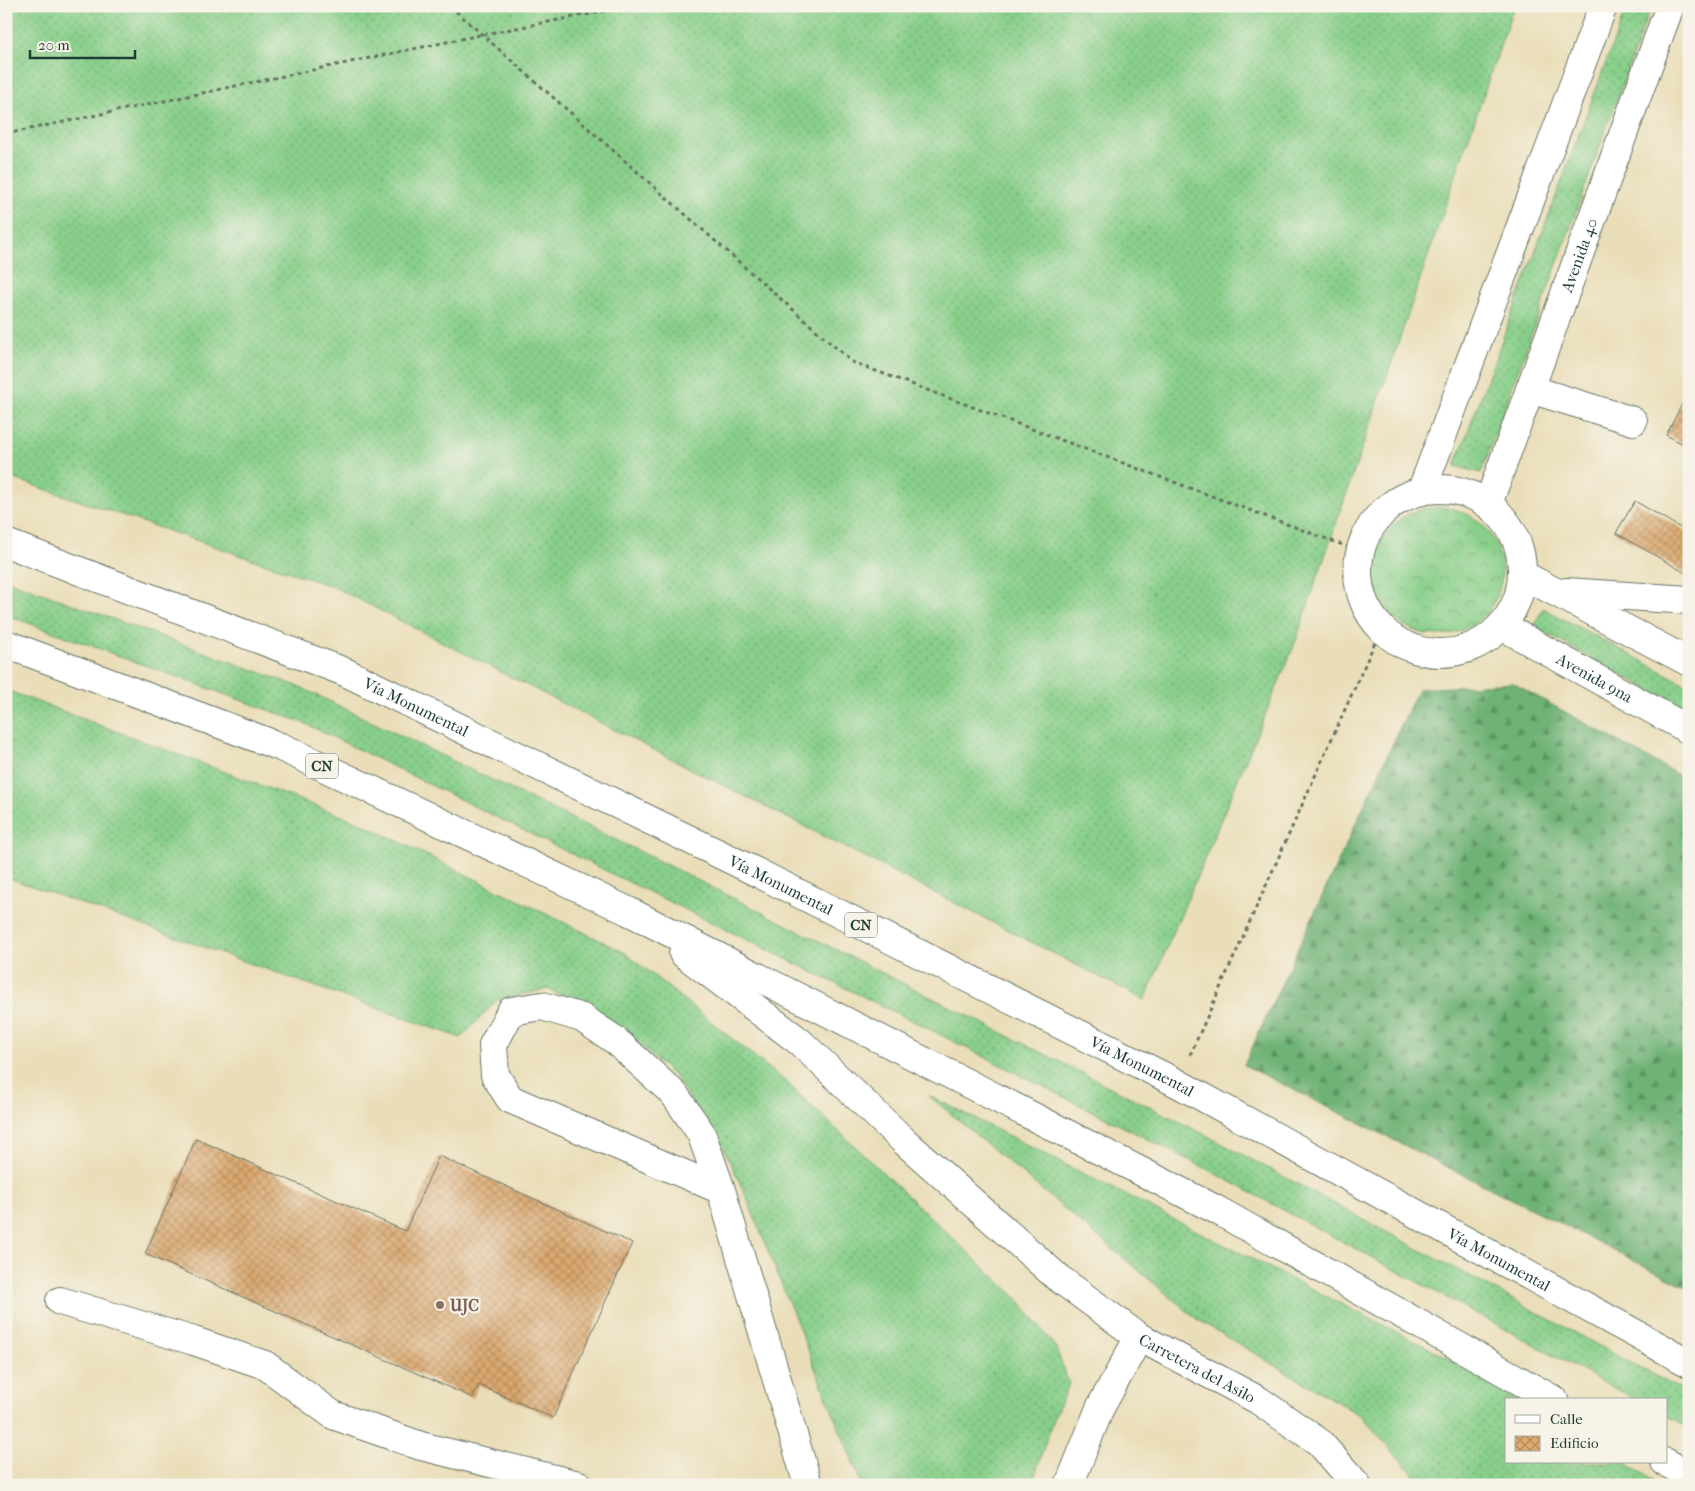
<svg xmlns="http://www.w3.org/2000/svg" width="1695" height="1491" viewBox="0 0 1695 1491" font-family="'IM FELL French Canon',serif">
  <defs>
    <pattern id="grass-dots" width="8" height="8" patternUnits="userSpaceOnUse" patternTransform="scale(1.25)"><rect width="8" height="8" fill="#88cf8a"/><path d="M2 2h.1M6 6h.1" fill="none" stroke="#6fa972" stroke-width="1.8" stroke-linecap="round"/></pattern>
    <pattern id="forest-firs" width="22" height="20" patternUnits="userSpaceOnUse" patternTransform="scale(1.25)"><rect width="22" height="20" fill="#6eb276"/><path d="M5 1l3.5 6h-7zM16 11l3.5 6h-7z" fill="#5a9262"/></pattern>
    <pattern id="park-crowns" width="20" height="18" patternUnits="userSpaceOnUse" patternTransform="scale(1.25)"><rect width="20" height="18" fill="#88cf8a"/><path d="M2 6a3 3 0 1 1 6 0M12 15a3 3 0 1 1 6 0" fill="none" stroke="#6fa972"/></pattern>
    <pattern id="building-cross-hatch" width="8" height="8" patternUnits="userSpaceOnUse" patternTransform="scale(1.25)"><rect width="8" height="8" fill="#dca970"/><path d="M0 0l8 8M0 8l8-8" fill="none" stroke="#b28b5d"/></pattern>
  </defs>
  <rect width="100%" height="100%" fill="#f7f3e8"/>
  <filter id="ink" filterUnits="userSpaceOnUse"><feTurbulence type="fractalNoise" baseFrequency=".02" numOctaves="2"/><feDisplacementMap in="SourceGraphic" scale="10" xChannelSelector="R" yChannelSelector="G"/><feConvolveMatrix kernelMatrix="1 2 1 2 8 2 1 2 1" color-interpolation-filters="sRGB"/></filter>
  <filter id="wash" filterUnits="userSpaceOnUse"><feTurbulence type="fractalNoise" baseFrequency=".0096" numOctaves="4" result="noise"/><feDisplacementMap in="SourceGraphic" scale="20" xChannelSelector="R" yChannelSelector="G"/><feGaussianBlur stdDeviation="1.12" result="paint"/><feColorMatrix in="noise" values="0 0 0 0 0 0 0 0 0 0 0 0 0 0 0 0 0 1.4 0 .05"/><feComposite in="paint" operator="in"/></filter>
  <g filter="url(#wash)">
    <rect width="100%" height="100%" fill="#eadeb9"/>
    <!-- grass -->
    <g fill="url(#grass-dots)" stroke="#54865f">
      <polygon points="6,6 1514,6 1294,646 1145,1000 334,587 6,476"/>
      <polygon points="1627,6 1651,6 1481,473 1455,466"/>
      <polygon points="6,580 300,687 643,853 1204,1134 1689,1394 1689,1428 1666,1416 1666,1400 1637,1400 1207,1169 929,1029 304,723 6,615"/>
      <polygon points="1543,608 1689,686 1689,711 1534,627"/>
      <polygon points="6,690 361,823 624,952 785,1081 1020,1301 1056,1348 1069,1384 1053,1419 1032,1485 862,1485 746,1196 724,1149 675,1077 613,1021 548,989 497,1000 461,1038 6,877"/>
      <polygon points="928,1095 1470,1369 1521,1400 1506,1400 1506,1462 1624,1462 1661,1485 1423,1485 1361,1416 1198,1320"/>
    </g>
    <!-- forest -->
    <polygon fill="url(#forest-firs)" stroke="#467855" points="1513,683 1689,781 1689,1288 1244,1065 1418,689"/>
    <!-- park -->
    <circle fill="url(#park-crowns)" stroke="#54865f" cx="1438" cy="571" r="64"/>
    <g id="blocks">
      <!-- building -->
      <g fill="url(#building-cross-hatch)">
        <polygon points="1689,391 1689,447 1666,435"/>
        <polygon points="1635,501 1689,533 1689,575 1616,533"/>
        <polygon points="196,1139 405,1231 439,1156 632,1243 553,1418 479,1385 473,1398 145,1254"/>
      </g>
    </g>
  </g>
  <g filter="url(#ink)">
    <use href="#blocks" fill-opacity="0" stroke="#667563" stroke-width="1"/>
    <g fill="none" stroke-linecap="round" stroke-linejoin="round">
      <!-- minor casing -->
      <g stroke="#667563" stroke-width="30">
        <g id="minor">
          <polyline points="1530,389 1633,421"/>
          <circle cx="1440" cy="571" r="82"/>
          <polyline points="1422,490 1603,6"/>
          <path id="s1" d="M1488 504 1670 6"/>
          <polyline points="1523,575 1689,662"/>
          <polyline points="1566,592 1689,600"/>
          <path id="s2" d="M1502 626 1689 730"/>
          <polyline points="721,1190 510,1099 495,1075 493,1045 511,1011 542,1006 582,1018 615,1040 674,1094 701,1133 721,1190 808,1485"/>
          <polyline points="60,1301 194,1341 265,1365 333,1415 421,1446 579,1485"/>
          <polyline points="1069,1485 1100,1408 1139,1337"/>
        </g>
      </g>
      <!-- major casing -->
      <g stroke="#667563" stroke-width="30">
        <g id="major">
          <path id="s3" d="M1139 1337 1258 1400 1319 1442 1357 1485"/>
        </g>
      </g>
      <!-- highway casing -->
      <g stroke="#667563" stroke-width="30">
        <g id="highway">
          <path id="s4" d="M6 543 345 672 748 868 1177 1083 1689 1363"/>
          <polyline points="6,644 281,747 628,911 1217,1210 1554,1400"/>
          <polyline points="683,953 800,1042 904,1141 1057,1277 1139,1337"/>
          <polyline points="1665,1462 1689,1475"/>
        </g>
      </g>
      <!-- path -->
      <g stroke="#667563" stroke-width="3" stroke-dasharray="4 4" stroke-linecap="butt">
        <polyline points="450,6 852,362 1359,551"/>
        <polyline points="6,134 480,35 631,6"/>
        <polyline points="1190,1055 1381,629"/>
      </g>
      <!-- minor -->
      <use href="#minor" stroke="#fff" stroke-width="28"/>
      <!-- major -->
      <use href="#major" stroke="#fff" stroke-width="28"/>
      <!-- highway -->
      <use href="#highway" stroke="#fff" stroke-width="28"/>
    </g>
  </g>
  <!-- markers -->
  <circle fill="#8d6e63" stroke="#f7f3e8" stroke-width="2" cx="440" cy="1305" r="5"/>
  <g text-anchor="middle" stroke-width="4.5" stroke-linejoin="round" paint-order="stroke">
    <!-- shield labels -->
    <g fill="#f7f3e8" stroke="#60746a" stroke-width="1">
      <rect x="306" y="753.5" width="32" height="25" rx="4"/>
      <rect x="845" y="912.5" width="32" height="25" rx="4"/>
    </g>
    <g font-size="15" font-weight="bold" fill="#1f3d34">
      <text x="322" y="771">CN</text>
      <text x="861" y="930">CN</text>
    </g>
    <!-- street labels -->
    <g font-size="16" fill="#1f3d34" stroke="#f7f3e8">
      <text dy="6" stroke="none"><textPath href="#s1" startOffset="265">Avenida 40</textPath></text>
      <text dy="6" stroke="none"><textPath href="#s2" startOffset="106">Avenida 9na</textPath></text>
      <text dy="6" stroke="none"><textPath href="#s4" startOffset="442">Vía Monumental</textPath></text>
      <text dy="6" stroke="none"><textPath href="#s4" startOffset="848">Vía Monumental</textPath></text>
      <text dy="6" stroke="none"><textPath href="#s4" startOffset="1252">Vía Monumental</textPath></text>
      <text dy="6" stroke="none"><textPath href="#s4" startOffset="1658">Vía Monumental</textPath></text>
      <text dy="6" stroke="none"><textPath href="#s3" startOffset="66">Carretera del Asilo</textPath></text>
    </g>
    <!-- education labels -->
    <g font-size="16" font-weight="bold" fill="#785e54" stroke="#f7f3e8" text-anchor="start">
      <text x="450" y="1311">UJC</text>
    </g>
  </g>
  <!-- margin -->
  <rect width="1695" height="1491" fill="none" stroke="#f7f3e8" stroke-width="25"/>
  <!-- legend -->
  <rect x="1505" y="1398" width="162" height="65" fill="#f7f3e8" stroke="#a1aaa0"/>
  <rect x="1515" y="1415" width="25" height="8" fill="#ffffff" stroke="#a1aaa0"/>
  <text x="1550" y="1424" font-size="15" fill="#1f3d34">Calle</text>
  <rect x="1515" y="1436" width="25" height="15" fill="url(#building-cross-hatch)" stroke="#a1aaa0"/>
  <text x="1550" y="1448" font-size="15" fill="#1f3d34">Edificio</text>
  <!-- scale -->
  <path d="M30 50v8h105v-8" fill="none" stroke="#1f3d34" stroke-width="2.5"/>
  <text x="38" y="50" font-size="15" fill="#1f3d34" stroke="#f7f3e8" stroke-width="4" paint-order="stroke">20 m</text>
</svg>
